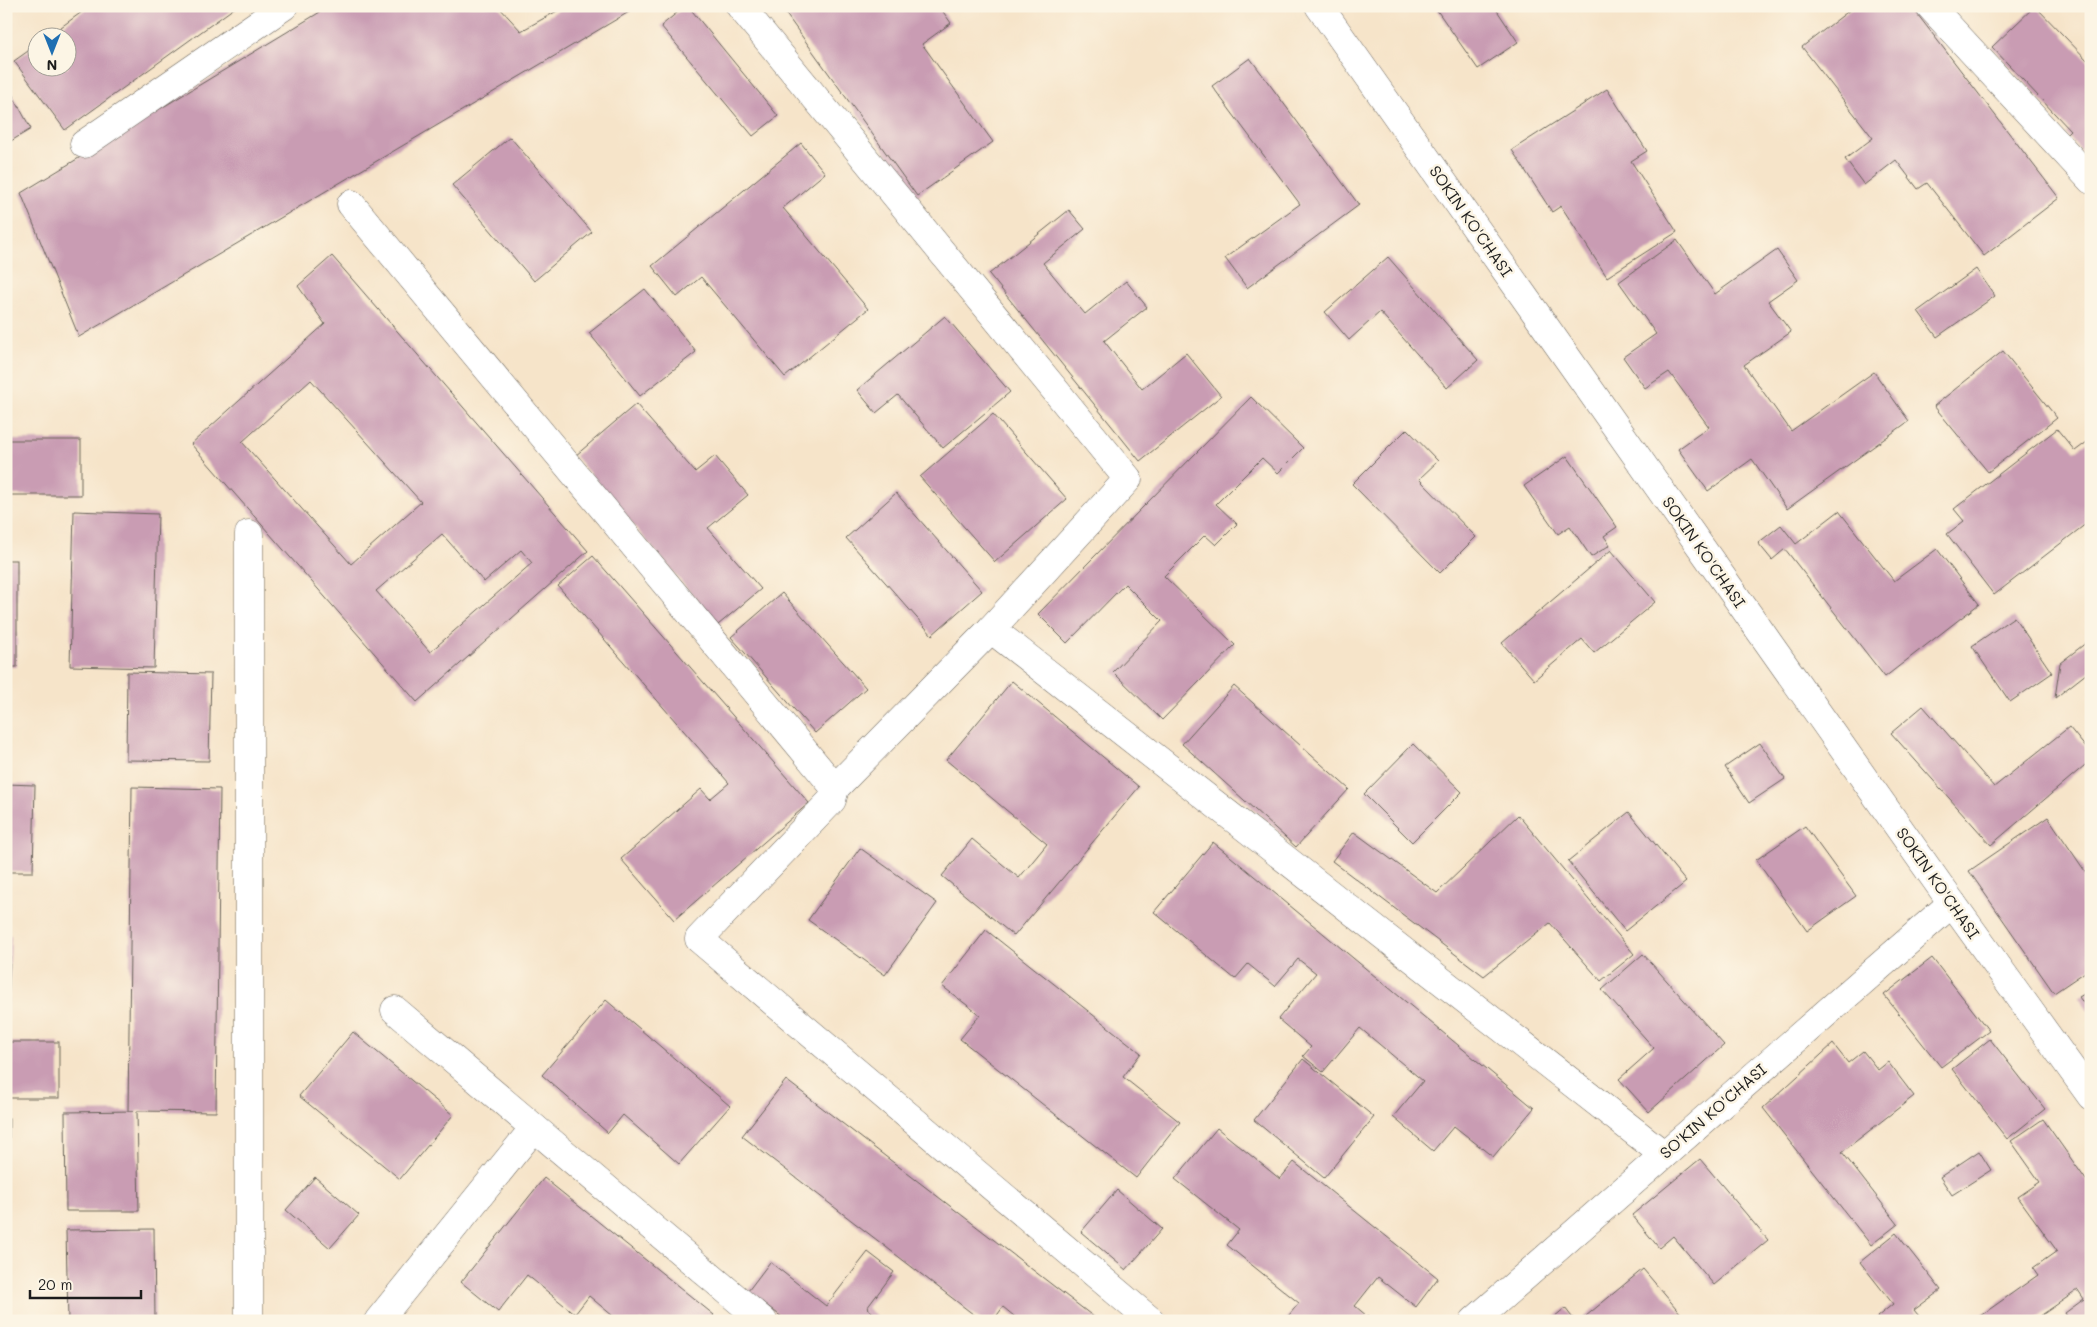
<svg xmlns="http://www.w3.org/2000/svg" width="2097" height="1327" viewBox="0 0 2097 1327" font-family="Mali,sans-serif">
  <rect width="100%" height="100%" fill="#fcf5e5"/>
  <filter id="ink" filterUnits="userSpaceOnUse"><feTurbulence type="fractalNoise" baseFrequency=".02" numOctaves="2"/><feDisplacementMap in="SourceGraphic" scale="10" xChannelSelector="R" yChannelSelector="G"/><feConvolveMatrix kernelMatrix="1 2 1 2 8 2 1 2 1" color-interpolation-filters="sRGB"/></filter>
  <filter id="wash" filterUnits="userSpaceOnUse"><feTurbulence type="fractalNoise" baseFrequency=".0096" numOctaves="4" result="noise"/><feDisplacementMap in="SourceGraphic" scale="20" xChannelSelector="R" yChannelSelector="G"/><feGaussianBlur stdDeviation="1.12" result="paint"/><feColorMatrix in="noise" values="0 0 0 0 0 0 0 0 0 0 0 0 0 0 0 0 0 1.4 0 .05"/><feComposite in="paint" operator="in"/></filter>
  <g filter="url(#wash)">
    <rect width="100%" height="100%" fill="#f6e4c9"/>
    <g id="blocks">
      <!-- building -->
      <g fill="#c99cb3" fill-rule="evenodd">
        <polygon points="90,6 237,6 65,130 14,61 38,44 38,68 68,68 68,38 46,38"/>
        <polygon points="330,6 498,6 521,31 566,6 639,6 79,337 21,193"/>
        <polygon points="685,6 688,6 778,116 753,136 661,26"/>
        <polygon points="788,6 939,6 951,23 922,44 993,142 917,196 783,10"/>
        <polygon points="1434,6 1494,6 1518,42 1478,69"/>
        <polygon points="1855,6 1911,6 2059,198 1984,256 1927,183 1918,189 1896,160 1864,185 1845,159 1873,138 1802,47"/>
        <polygon points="2035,6 2091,64 2091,161 2066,134 2070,130 1992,47"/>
        <polygon points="1250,58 1359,205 1247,288 1225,258 1300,204 1212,86"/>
        <polygon points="6,83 31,129 6,144"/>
        <polygon points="1607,89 1647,151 1631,161 1677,232 1607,277 1561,206 1552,212 1512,150"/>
        <polygon points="510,137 592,232 534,281 452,185"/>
        <polygon points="801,143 825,173 783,208 868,309 785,377 701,277 677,297 652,266"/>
        <polygon points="1069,210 1085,229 1043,263 1085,314 1126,281 1147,307 1104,341 1142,389 1186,353 1221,396 1140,461 989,274"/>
        <polygon points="1677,240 1715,294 1777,250 1798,280 1768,301 1791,332 1744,365 1791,431 1874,372 1909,421 1787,509 1752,459 1708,491 1678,449 1709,427 1669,372 1645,388 1623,357 1656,334 1619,282"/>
        <path d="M332 256 588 551 417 702 191 444 325 324 298 286ZM311 380 421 502 351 564 242 442ZM442 534 484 582 521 550 532 563 430 652 376 591Z"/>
        <polygon points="1388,257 1478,360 1447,388 1380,312 1349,340 1325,312"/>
        <polygon points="1976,269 1995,296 1937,337 1918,311"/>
        <polygon points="645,289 696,352 640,396 589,333"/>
        <polygon points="945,316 1010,392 943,448 898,395 876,413 857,390"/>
        <polygon points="2003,351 2057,418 1988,472 1934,406"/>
        <polygon points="1251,397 1303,448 1278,473 1262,458 1216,504 1237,524 1216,545 1205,535 1164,576 1235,645 1162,720 1113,672 1162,621 1125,584 1067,643 1038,614"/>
        <polygon points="636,404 695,472 715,456 748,495 708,528 761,589 718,625 575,456"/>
        <polygon points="993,414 1067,499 995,562 920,477"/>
        <polygon points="1407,429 1438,461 1419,479 1476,537 1440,573 1352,484"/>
        <polygon points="2057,429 2075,451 2091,439 2091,520 1994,595 1947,534 1964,521 1954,509"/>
        <rect x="6" y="440" width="75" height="55"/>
        <polygon points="1567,456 1617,527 1604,536 1610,545 1591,557 1570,526 1558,534 1524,486"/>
        <polygon points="896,493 982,591 932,635 846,538"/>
        <polygon points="74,511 158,514 154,668 70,666"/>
        <polygon points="1839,511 1894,581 1937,549 1979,604 1885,677 1785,549 1772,560 1758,543 1781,525 1796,544"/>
        <polygon points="1611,550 1655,602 1594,653 1582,639 1534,680 1502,643"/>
        <polygon points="593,556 809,803 674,920 621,859 701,789 710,799 729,783 558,586"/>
        <rect x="6" y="560" width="11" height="107"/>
        <polygon points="782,593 866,688 815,733 731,637"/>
        <polygon points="2014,617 2052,673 2010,702 1972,646"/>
        <polygon points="2091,639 2091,670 2055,698 2060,663"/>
        <polygon points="127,672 211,674 209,761 126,760"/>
        <polygon points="1012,681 1139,787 1014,936 942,876 972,839 1019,878 1047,844 946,760"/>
        <polygon points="1234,686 1349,789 1296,847 1182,744"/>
        <polygon points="1923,706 1994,787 2069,727 2091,754 2091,760 1991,845 1891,733"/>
        <polygon points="1760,743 1785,779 1749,803 1725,767"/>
        <polygon points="1413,744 1462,792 1412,842 1364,794"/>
        <polygon points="6,784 35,785 33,872 8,872 8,891 6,891"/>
        <polygon points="132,787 220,789 216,1112 137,1111 139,1211 66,1211 65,1112 134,1111 128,1111"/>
        <polygon points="1629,812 1686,882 1625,931 1568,861"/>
        <polygon points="1518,815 1634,954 1601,981 1550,923 1484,976 1332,861 1354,832 1437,893"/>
        <polygon points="2048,817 2091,880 2091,968 2054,993 1969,871"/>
        <polygon points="1805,826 1856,896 1807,931 1756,860"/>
        <polygon points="1213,842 1534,1108 1493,1157 1454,1126 1433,1151 1393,1117 1423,1081 1360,1028 1323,1072 1303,1056 1311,1047 1278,1019 1316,973 1298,959 1275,986 1248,964 1235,979 1154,912"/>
        <polygon points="860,848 937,903 885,975 808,920"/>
        <polygon points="986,930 1141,1053 1123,1077 1180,1122 1136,1178 960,1039 980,1015 942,986"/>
        <polygon points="6,936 11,936 8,1006 6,1006"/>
        <polygon points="1643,954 1724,1045 1649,1112 1619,1079 1654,1048 1602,990"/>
        <polygon points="1932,958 1989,1031 1941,1067 1884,995"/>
        <polygon points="2091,990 2091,1014 2079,997"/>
        <polygon points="606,1000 730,1106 679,1164 623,1115 608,1133 542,1075"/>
        <polygon points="353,1032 453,1115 400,1179 299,1096"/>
        <polygon points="1990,1039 2045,1109 2007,1139 1952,1069"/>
        <rect x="6" y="1042" width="53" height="56"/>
        <polygon points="1833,1044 1848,1063 1863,1051 1878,1070 1888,1062 1914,1096 1842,1152 1898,1224 1871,1245 1763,1108"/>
        <polygon points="1303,1059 1374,1117 1324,1178 1254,1120"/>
        <polygon points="786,1080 937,1196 1099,1321 1020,1321 1003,1307 993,1321 982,1321 742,1136"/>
        <rect x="6" y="1119" width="3" height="22"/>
        <polygon points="2043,1119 2091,1187 2091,1313 2080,1321 2070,1321 2065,1313 2084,1299 2078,1290 2033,1321 1973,1321 2038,1275 2033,1268 2057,1251 2018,1197 2040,1182 2011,1141"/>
        <polygon points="1217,1128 1280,1179 1294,1162 1438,1278 1416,1307 1378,1277 1355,1306 1373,1321 1284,1321 1299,1303 1227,1245 1239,1230 1175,1179"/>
        <polygon points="1979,1151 1991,1170 1952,1195 1940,1177"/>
        <polygon points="1700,1159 1768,1240 1714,1285 1673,1236 1659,1248 1632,1215"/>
        <polygon points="315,1177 359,1215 330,1248 286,1210"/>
        <polygon points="544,1178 714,1315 709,1321 619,1321 589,1296 575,1314 527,1275 498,1312 461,1282"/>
        <polygon points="1117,1190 1162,1229 1126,1270 1081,1232"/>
        <polygon points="154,1229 155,1321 68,1321 66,1230"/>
        <polygon points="1896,1233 1941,1290 1914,1310 1923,1321 1880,1321 1877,1317 1893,1304 1860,1262"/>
        <polygon points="868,1252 894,1272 867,1308 883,1321 787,1321 748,1291 770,1262 826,1306"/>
        <polygon points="1643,1269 1687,1321 1580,1321"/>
        <polygon points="1565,1308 1575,1321 1549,1321"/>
      </g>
    </g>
  </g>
  <g filter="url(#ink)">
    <use href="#blocks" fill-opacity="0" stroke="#686259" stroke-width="1"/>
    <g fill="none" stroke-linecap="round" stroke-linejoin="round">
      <!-- minor casing -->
      <g stroke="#686259" stroke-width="29">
        <g id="minor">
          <polyline points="1319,6 1952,903 2091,1096"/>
          <polyline points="1930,6 2091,180"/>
          <polyline points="84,144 284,6"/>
          <polyline points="351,204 835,788 991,629 1128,479 740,6"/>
          <polyline points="249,534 249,1321"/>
          <polyline points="991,629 1663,1154"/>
          <polyline points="835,788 832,800 699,939 1151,1321"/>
          <polyline points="395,1010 763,1321"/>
          <polyline points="378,1321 534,1128"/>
          <polyline points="1474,1321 1952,903"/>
        </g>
      </g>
      <!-- minor -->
      <use href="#minor" stroke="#fff" stroke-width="28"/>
    </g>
  </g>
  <g text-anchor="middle" stroke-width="5" stroke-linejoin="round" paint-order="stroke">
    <!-- street labels -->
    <g font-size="16" fill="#1c1c1c" stroke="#fcf5e5">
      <text transform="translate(1471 221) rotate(55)" y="6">SOKIN KO'CHASI</text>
      <text transform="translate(1704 552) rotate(55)" y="6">SOKIN KO'CHASI</text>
      <text transform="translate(1938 883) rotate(55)" y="6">SOKIN KO'CHASI</text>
      <text transform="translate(1713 1111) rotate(-41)" y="6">SO'KIN KO'CHASI</text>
    </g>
  </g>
  <!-- margin -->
  <rect width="2097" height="1327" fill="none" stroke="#fcf5e5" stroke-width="25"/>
  <!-- north arrow -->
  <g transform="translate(52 52) rotate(180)"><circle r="24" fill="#fcf5e5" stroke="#a29e95"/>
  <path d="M0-4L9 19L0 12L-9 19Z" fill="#1f6fb2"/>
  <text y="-8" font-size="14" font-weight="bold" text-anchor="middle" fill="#1c1c1c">N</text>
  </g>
  <!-- scale -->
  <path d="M30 1290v8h111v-8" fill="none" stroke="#1c1c1c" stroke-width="2.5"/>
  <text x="38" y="1290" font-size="15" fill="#1c1c1c" stroke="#fcf5e5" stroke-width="4" paint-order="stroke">20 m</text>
</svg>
